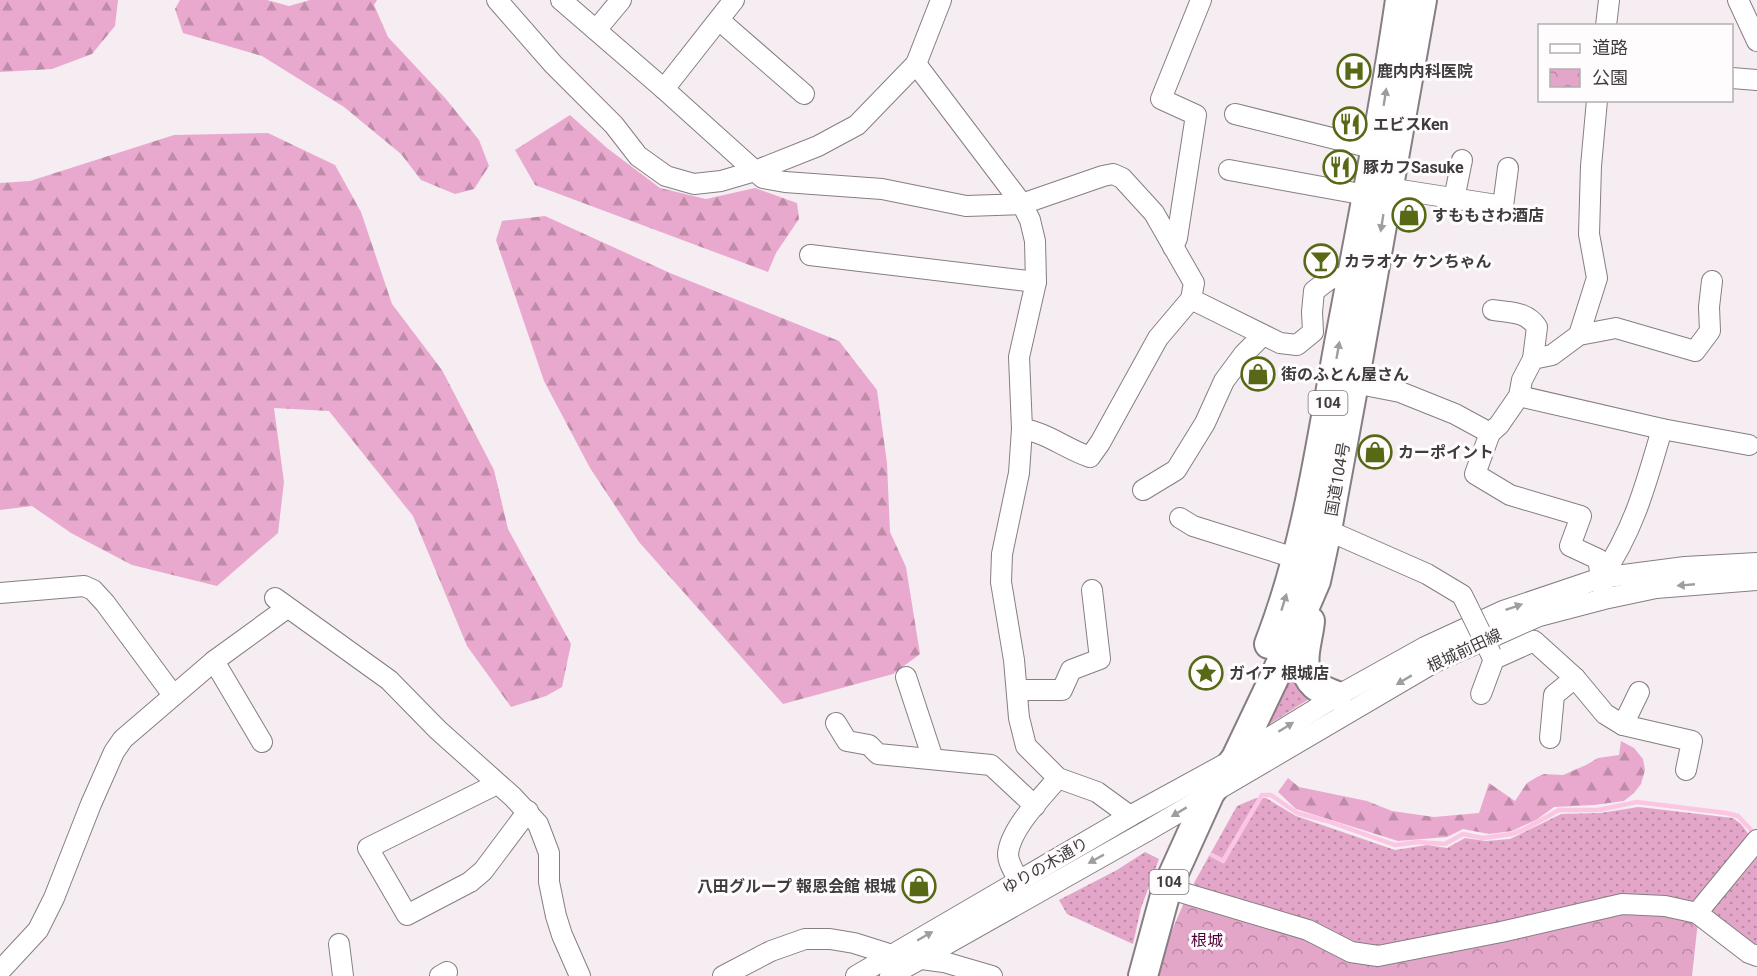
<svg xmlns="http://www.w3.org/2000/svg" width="1757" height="976" viewBox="0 0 1757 976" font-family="Roboto,'Noto Sans JP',sans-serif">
  <defs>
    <pattern id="grass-dots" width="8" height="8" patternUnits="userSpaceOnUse" patternTransform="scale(1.5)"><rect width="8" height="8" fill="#e3a6c9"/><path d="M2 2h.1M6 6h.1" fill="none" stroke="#b988a5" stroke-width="1.8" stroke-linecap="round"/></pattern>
    <pattern id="forest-firs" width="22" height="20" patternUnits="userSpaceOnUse" patternTransform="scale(1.5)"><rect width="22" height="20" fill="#e9a9ce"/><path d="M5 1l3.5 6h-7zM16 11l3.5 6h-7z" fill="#be8ba9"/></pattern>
    <pattern id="park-crowns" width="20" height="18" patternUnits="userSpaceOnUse" patternTransform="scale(1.5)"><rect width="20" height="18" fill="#e3a6c9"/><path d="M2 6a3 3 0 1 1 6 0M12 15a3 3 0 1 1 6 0" fill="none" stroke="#b988a5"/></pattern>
  </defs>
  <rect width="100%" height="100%" fill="#f5edf1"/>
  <!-- grass -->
  <g fill="url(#grass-dots)">
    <polygon points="1294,667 1293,680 1309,699 1265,727"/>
    <polygon points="1256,798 1266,798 1296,816 1395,850 1427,845 1447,848 1465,838 1486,841 1510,839 1561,814 1600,813 1639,807 1733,818 1741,824 1750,836 1692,904 1375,950 1195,888 1194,883 1237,806"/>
    <polygon points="1145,852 1159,859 1141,908 1133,944 1067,914 1059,900 1117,870"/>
    <polygon points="1757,852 1757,952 1710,912"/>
  </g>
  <!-- forest -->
  <g fill="url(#forest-firs)">
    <polygon points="0,0 118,0 115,26 92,54 52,69 0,72"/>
    <polygon points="180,0 267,0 289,6 310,0 377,0 374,5 388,37 446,99 479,140 489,166 474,189 455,194 421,180 401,154 344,107 262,56 183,33 175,9"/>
    <polygon points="570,115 607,148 660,188 706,199 755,188 797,203 799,219 776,253 768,272 535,185 515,150"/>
    <polygon points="268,133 335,165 361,212 392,304 442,370 494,470 508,529 571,644 562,687 546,696 511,707 467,646 413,516 329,411 274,408 284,482 278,533 217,586 132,565 71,533 32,506 0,510 0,183 30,181 174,135"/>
    <polygon points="545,216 670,273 839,341 877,390 887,463 890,532 906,567 920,654 893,674 783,704 639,542 590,468 544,381 496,240 502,221"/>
    <polygon points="1621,741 1634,748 1643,759 1645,770 1641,784 1634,793 1624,801 1594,805 1554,807 1536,820 1512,831 1489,834 1463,829 1447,837 1398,841 1296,809 1278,792 1288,778 1299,787 1367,801 1392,811 1434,817 1479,813 1489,783 1515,801 1527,783 1537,777 1544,774 1563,775 1586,765 1598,758 1619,755"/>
  </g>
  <!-- park -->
  <polygon fill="url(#park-crowns)" points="1186,898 1356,956 1623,908 1698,921 1692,976 1155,976 1160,958"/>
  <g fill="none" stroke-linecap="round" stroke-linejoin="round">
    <!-- stream -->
    <polyline stroke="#fbc6e4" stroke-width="4.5" points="1212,855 1223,861 1262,795 1271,795 1297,813 1327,821 1395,845 1418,842 1445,844 1463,834 1483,838 1512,834 1525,829 1559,810 1598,810 1637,802 1726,813 1738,816 1752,831"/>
    <!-- minor casing -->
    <g stroke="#867e82" stroke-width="22">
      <g id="minor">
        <path d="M497 0 553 64 614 125 638 156 666 176 694 184 721 181 755 171 763 178 785 182 882 189 966 206 1022 204 1103 176 1113 174 1122 178 1154 213 1194 283 1191 299 1158 338 1100 443 1090 457C1066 449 1046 432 1022 429"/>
        <polyline points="561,0 664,89 755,171 818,146 857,125 916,64 941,0"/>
        <polyline points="1738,0 1757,41"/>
        <polyline points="719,20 804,94"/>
        <polyline points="1606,26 1609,0"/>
        <polyline points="596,30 621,0"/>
        <polyline points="916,64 1022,204 1030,220 1035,241 1036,282 1019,357 1022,429 1019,473 1002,554 1001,582 1014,660 1019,718 1026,746 1058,778 1097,792 1130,816"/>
        <polyline points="1732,78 1757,80"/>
        <polyline points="664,89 734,0"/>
        <polyline points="1235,114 1376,149"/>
        <polyline points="1229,170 1366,195"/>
        <polyline points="1388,188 1503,206 1508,168"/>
        <polyline points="1454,199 1462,160"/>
        <polyline points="1173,247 1177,238 1196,115 1161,99 1201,0"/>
        <polyline points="810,255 1036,282"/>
        <polyline points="1191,299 1280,343 1297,345 1313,332 1312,312 1314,291 1331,278 1361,279"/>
        <path d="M1493 310C1511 313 1526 311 1537 327L1533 359"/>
        <polyline points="1579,335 1597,278 1589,234 1591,166 1597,100"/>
        <polyline points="1354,383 1400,392 1455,414 1490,433 1475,474 1510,495 1581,516 1570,546 1598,559 1603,589"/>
        <path d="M1519 396 1662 429C1646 484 1634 530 1601 578"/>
        <polyline points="1662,429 1749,445"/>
        <polyline points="1490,433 1499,425 1519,396 1522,380 1533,359 1552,355 1579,335 1616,328 1695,351 1710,331 1709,307 1712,281"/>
        <polyline points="1143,490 1176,470 1205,423 1224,381 1244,354 1263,335"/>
        <polyline points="1180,518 1193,526 1298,559"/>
        <polyline points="1327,530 1427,574 1462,595 1467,605"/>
        <polyline points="0,593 84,586 93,590 105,603 173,695"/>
        <polyline points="275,598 389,680 438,730 513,797 538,824 549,853 549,882 556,916 562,935 580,976"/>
        <polyline points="1491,654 1494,659 1534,641 1575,678 1605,714 1623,725 1692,741 1686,770"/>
        <polyline points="214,661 262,742"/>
        <polyline points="906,677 933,759"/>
        <polyline points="1018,690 1062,690 1071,670 1100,659 1092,590"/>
        <polyline points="1481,694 1494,659"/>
        <polyline points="836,723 847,741 869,745 878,754 991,765 1035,806"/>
        <polyline points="1623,725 1639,692"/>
        <polyline points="1550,738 1554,695 1575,678"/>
        <polyline points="497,784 368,848 407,915 470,882 483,871 528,811"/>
        <path d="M1019 881C1015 873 1008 863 1008 854 1010 829 1042 797 1058 778"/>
        <polyline points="1167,888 1308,930 1351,952 1378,956 1501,932 1622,904 1665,906 1697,913 1749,953 1757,956"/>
        <polyline points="1697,913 1757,840"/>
        <polyline points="339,944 343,976"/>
        <polyline points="0,971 38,930 54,898 91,804 114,752 123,739 214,661 287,608"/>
        <polyline points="440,976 447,972"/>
        <polyline points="723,976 771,951 805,939 830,939 854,943 892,955 944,962 992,976"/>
        <polyline points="856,976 1130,816 1236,758 1337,696 1425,647 1503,611 1601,578 1685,567 1757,563"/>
        <polyline points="890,976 1147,831 1435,662 1539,616 1604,599 1656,588 1757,580"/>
      </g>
    </g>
    <!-- highway casing -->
    <g stroke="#867e82" stroke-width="32">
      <g id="highway">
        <path d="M1310 621C1308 644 1296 667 1315 685 1320 690 1330 693 1337 696"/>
        <path d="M1269 644C1306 549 1320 448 1338 349 1360 232 1383 117 1400 0"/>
        <polyline points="1143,976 1167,888 1210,793 1236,758 1276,674 1316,581 1327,530 1354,383 1422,0"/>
      </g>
    </g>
    <!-- minor -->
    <use href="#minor" stroke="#fff" stroke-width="20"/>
    <!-- highway -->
    <use href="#highway" stroke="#fff" stroke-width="28"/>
    <!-- minor-bridge casing -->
    <g stroke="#867e82" stroke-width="22" stroke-linecap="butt">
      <polyline id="minor-bridge" points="1467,605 1491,654"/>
    </g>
    <!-- minor-bridge -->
    <use href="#minor-bridge" stroke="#fff" stroke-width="20"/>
  </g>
  <!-- one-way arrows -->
  <defs><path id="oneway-solid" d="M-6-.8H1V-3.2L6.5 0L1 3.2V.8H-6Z" transform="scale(1.5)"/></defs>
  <g fill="#9f9e9e">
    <use href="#oneway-solid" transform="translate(1385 97) rotate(-81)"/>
    <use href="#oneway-solid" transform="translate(1382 223) rotate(99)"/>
    <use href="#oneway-solid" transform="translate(1338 350) rotate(-80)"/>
    <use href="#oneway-solid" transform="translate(1686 585) rotate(175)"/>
    <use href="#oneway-solid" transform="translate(1284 602) rotate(-73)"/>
    <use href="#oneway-solid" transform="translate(1514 607) rotate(-19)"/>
    <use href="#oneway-solid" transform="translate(1404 680) rotate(149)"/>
    <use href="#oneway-solid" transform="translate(1286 727) rotate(-32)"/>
    <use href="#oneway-solid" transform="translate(1179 812) rotate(149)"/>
    <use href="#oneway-solid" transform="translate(1096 859) rotate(151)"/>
    <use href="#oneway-solid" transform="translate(925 936) rotate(-30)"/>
  </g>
  <!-- icons -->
  <defs>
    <g id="hospital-ring" transform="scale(1.725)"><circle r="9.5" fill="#fffcfd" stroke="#576914" stroke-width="1.5"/><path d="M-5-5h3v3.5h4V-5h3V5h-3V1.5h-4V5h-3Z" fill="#576914"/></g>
    <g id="restaurant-ring" transform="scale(1.725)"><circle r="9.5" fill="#fffcfd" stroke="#576914" stroke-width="1.5"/><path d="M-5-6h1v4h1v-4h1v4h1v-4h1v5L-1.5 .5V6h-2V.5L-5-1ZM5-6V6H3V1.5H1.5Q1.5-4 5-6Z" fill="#576914"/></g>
    <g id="shop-ring" transform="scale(1.725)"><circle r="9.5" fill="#fffcfd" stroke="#576914" stroke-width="1.5"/><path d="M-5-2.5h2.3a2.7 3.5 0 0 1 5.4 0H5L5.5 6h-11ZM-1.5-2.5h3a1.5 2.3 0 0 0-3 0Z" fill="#576914"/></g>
    <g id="bar-ring" transform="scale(1.725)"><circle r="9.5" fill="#fffcfd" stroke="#576914" stroke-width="1.5"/><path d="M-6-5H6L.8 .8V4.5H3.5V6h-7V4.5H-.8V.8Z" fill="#576914"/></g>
    <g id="sight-ring" transform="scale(1.725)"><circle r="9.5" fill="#fffcfd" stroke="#576914" stroke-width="1.5"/><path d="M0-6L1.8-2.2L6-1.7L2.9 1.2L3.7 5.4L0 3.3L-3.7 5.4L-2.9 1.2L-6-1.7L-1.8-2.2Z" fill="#576914"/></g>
  </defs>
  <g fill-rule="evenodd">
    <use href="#hospital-ring" x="1354" y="71"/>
    <use href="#restaurant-ring" x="1350" y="124"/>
    <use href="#restaurant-ring" x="1340" y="167"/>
    <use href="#shop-ring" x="1409" y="215"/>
    <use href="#bar-ring" x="1321" y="261"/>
    <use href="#shop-ring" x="1258" y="374"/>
    <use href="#shop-ring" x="1375" y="452"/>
    <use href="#sight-ring" x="1206" y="673"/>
    <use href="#shop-ring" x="919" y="886"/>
  </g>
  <g text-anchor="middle" stroke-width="6" stroke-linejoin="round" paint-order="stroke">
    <!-- shield labels -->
    <g fill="#fffcfd" stroke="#797677" stroke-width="1.5">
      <rect x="1308.5" y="391" width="39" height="24" rx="4.5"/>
      <rect x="1149.5" y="870" width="39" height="24" rx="4.5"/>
    </g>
    <g font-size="15" font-weight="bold" fill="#3f3c3e">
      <text x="1328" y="408">104</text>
      <text x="1169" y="887">104</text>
    </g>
    <!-- poi labels -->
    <g font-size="16" font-weight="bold" fill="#3f3c3e" stroke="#fffcfd" text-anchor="start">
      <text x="1377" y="77">鹿内内科医院</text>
      <text x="1373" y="130">エビスKen</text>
      <text x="1363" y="173">豚カフSasuke</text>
      <text x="1432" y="221">すももさわ酒店</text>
      <text x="1344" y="267">カラオケ ケンちゃん</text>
      <text x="1281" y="380">街のふとん屋さん</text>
      <text x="1398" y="458">カーポイント</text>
      <text x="1229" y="679">ガイア 根城店</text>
      <text x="896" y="892" text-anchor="end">八田グループ 報恩会館 根城</text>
    </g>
    <!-- street labels -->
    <g font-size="16" fill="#3f3c3e" stroke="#fffcfd">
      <text transform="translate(1337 479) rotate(-80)" y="6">国道104号</text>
      <text transform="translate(1464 650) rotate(-25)" y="6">根城前田線</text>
      <text transform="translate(1045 865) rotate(-30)" y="6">ゆりの木通り</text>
    </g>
    <!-- park labels -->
    <g font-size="16" fill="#4d0137" stroke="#fffcfd">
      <text x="1207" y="946">根城</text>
    </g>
  </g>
  <!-- legend -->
  <rect x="1538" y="24" width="195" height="78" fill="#fffcfd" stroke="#b2afb1" stroke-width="1.5"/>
  <rect x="1550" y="44" width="30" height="9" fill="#ffffff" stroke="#b2afb1" stroke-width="1.5"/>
  <text x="1592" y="54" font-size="18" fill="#3f3c3e">道路</text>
  <rect x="1550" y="69" width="30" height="18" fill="url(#park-crowns)" stroke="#b2afb1" stroke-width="1.5"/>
  <text x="1592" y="84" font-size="18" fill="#3f3c3e">公園</text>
</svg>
